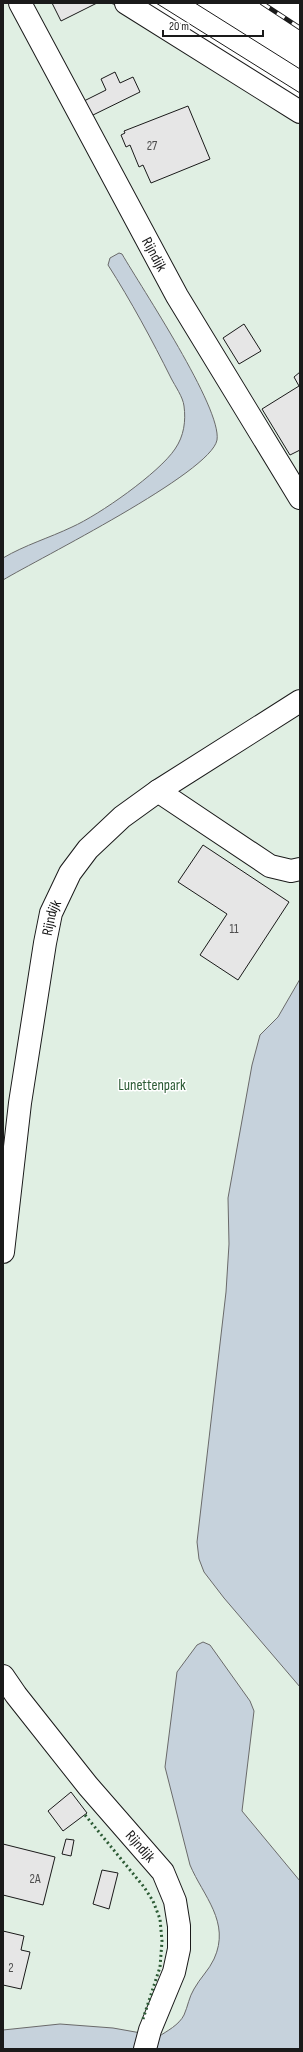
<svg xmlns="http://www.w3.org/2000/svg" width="303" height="2052" viewBox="0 0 303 2052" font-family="'Sofia Sans Condensed',sans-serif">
  <rect width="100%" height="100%" fill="#fff"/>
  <!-- green -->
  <polygon fill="#e0efe3" stroke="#6a6a6a" points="3,3 111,3 143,21 300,121 300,2049 3,2049"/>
  <!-- water -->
  <g fill="#c6d2dc" stroke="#6a6a6a">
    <path d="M119 253 122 254C141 287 222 408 217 440 211 473 38 559 3 580V558C25 545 49 538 72 527 99 515 159 473 175 449 184 436 186 421 184 406 183 397 175 386 171 378 152 340 131 301 108 265L110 258Z"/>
    <polygon points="300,979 300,1687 224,1598 204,1572 199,1559 197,1542 226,1292 229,1244 228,1198 252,1065 260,1035 278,1017"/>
    <path d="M203 1642 210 1645 250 1701 254 1711 242 1811 300 1881V2049H155L158 2037C167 2031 179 2025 184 2015 188 2006 189 1997 194 1989 200 1978 209 1970 214 1959 231 1922 203 1896 190 1865L165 1767 177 1672 197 1645Z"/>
    <polygon points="60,2024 113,2028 141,2033 134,2049 3,2049 3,2030"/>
  </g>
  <!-- building -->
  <g fill="#e6e6e6" stroke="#1a1a1a">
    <polygon points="52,3 97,3 61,21"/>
    <polygon points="115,72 120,83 133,77 140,92 91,116 84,101 106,90 101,79"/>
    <polygon points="188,106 210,159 151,183 143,165 139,167 130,145 126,147 121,135 125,133 124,131"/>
    <polygon points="244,324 261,351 239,364 223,338"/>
    <polygon points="300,372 300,450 290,455 262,409 299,386 294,377"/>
    <polygon points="203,845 289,902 238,980 200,955 227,914 178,882"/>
    <polygon points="71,1792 87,1813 63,1831 48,1811"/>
    <polygon points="66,1839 74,1840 71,1856 62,1854"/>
    <polygon points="3,1844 55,1857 43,1905 3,1895"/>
    <polygon points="102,1870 118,1873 109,1909 93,1904"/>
    <polygon points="3,1931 24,1936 21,1950 30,1952 21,1989 3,1985"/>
  </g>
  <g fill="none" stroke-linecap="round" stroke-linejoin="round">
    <!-- minor casing -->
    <g stroke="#1a1a1a" stroke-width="24">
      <g id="minor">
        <path id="s1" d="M20 3 177 296 300 498"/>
        <polyline points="126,3 300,112"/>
        <polyline points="158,791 270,866 291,871 300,869"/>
        <path id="s2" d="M3 1252 20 1103 45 943 51 913 70 873 88 849 122 817 158 791 300 701"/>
        <path id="s3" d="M3 1676 16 1695 88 1786 163 1872 175 1901 179 1926V1949L174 1972 150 2030 145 2049"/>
      </g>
    </g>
    <!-- minor -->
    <use href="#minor" stroke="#fff" stroke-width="22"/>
    <!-- tram -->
    <g stroke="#1a1a1a" stroke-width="1">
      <polyline points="156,3 300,93"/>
      <polyline points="195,3 300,69"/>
    </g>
    <!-- rail casing -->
    <g stroke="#1a1a1a" stroke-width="4.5">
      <polyline id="rail" points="262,3 300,28"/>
    </g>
    <!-- rail -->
    <use href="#rail" stroke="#fff" stroke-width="3" stroke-dasharray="9" stroke-linecap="butt"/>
    <!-- hedge -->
    <polyline stroke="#2b5a34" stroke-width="3" stroke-dasharray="2 3" stroke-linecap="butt" points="85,1815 144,1887 153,1901 160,1919 162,1941 160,1967 143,2019"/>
  </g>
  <g text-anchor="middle" stroke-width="3" stroke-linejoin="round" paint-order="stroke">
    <!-- number labels -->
    <g font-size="13" fill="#4d4d4d">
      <text x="152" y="150">27</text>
      <text x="234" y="933">11</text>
      <text x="35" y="1883">2A</text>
      <text x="11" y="1972">2</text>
    </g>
    <!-- street labels -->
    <g font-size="15" fill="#1a1a1a" stroke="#fff">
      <text dy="5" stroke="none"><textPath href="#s1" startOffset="285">Rijndijk</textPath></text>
      <text dy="5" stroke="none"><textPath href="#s2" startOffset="338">Rijndijk</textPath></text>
      <text dy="5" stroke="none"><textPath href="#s3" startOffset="219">Rijndijk</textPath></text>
    </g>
    <!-- park labels -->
    <g font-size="15" fill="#2b5a34" stroke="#fff">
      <text x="152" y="1090">Lunettenpark</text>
    </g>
  </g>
  <!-- border -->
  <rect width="303" height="2052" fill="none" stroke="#1a1a1a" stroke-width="8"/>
  <!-- scale -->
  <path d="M163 30v6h100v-6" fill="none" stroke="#1a1a1a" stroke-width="2"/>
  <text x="169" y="30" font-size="12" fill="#1a1a1a" stroke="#ffffff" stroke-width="3" paint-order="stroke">20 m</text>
</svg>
